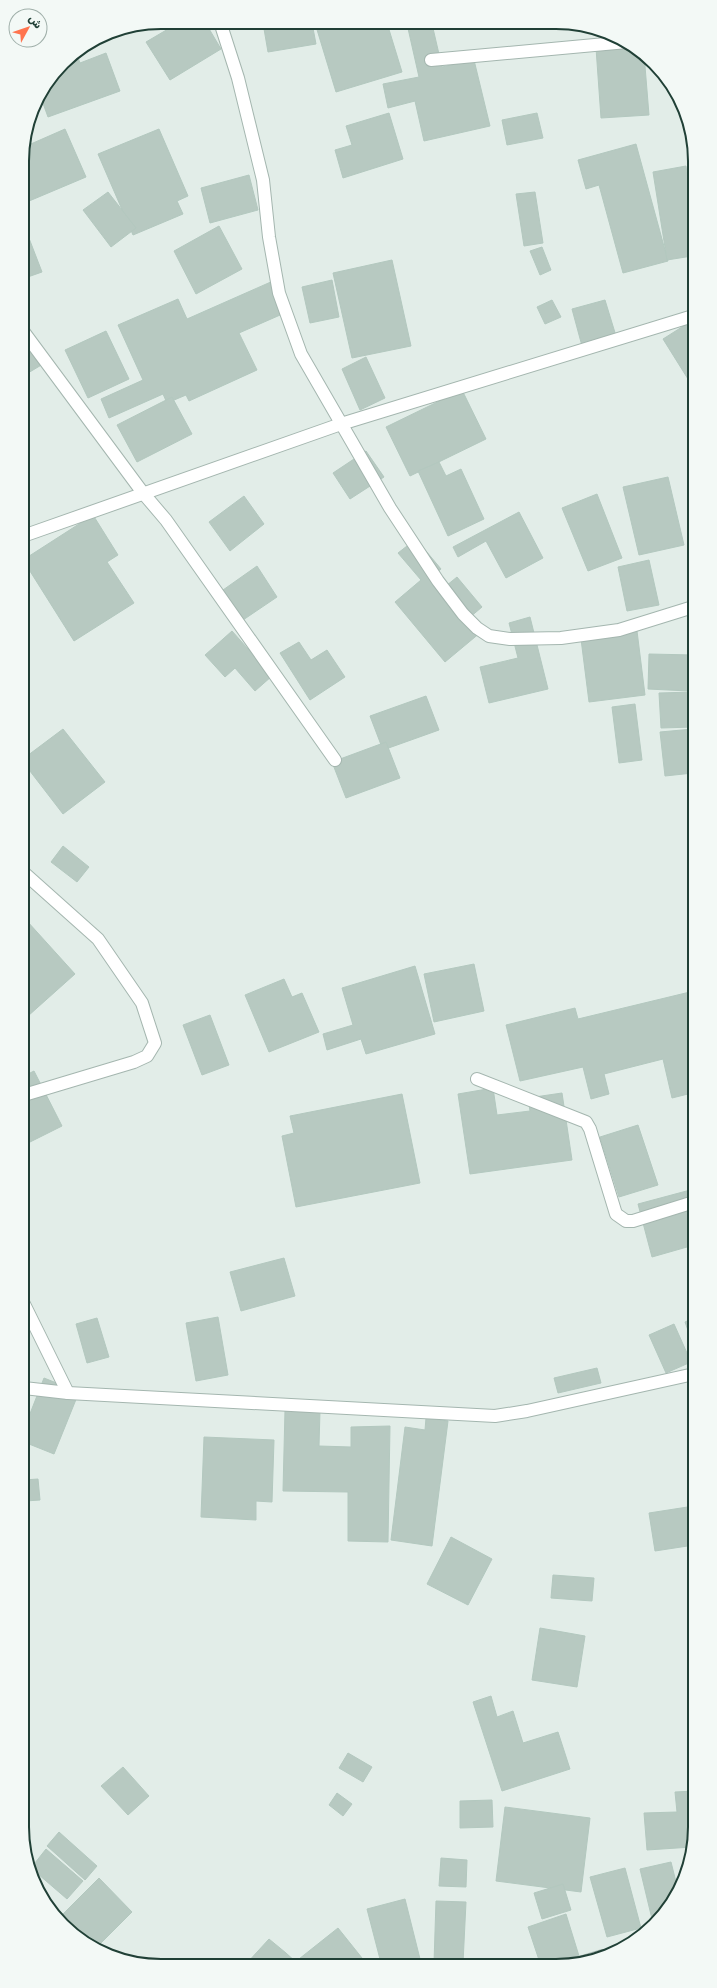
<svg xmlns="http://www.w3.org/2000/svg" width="717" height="1988" viewBox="0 0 717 1988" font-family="Rubik,'Noto Sans Arabic',sans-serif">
  <rect width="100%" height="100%" fill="#e2ede8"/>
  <!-- building -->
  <g fill="#b7c9c1" stroke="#b3c8bf">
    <polygon points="180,22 205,22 221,49 170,80 146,42"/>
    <polygon points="263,23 312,23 316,44 268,52"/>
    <polygon points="315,23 387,23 402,72 336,92"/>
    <polygon points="407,24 432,24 442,67 474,60 490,126 424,141 415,101 388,108 383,84 419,77"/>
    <polygon points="136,27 110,39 107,33 108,32"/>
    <polygon points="631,45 644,54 649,115 601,118 596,48"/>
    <polygon points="76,52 80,63 106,53 120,91 48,117 40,95 69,57"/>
    <polygon points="389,113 403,159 343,178 335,150 352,145 346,126"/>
    <polygon points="537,113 543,138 507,145 502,120"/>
    <polygon points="65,129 86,177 22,204 24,147"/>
    <polygon points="159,129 188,196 177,201 183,214 133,235 98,154"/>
    <polygon points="636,144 668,261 623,273 599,185 586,189 578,160"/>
    <polygon points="686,166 692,205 692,256 667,260 653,172"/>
    <polygon points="249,175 258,210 210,223 201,188"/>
    <polygon points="108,192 136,228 111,247 83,210"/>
    <polygon points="535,192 543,243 524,246 516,194"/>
    <polygon points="22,220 42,272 22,279"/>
    <polygon points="219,226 242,269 196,294 174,251"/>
    <polygon points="542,247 551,270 540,275 530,251"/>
    <polygon points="392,260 411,346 352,358 333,273"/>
    <polygon points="332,280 339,317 310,323 302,287"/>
    <polygon points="273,281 287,312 239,333 257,370 189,401 186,395 167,403 163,394 109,418 101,399 143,380 118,325 178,299 187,319"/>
    <polygon points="552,300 561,317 545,324 537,307"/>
    <polygon points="605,300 616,336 582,346 572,309"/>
    <polygon points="693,320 693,376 688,379 663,339"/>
    <polygon points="106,331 129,379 88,398 65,350"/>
    <polygon points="29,339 43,364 23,376 23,343"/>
    <polygon points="366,357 385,398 360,410 342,369"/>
    <polygon points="462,390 486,439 410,476 386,427"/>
    <polygon points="172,397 192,434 137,462 117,425"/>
    <polygon points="366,451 384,477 350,499 333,473"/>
    <polygon points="439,462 446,476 461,469 484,519 448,536 418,471"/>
    <polygon points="668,477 684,545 639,555 623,487"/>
    <polygon points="597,494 622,558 588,571 562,508"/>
    <polygon points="244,496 264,524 230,551 209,522"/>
    <polygon points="519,512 543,558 506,578 486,541 458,557 453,547"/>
    <polygon points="93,515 118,555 107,562 134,603 74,641 23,560"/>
    <polygon points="416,539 441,569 431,577 441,590 457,577 482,607 469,618 481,632 445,662 395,602 421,580 398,553"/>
    <polygon points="649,560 659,605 627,611 618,567"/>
    <polygon points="257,566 277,597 243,620 223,590"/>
    <polygon points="530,617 548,689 489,703 480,667 518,658 509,623"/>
    <polygon points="232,631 272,676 255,691 235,668 225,677 205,655"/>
    <polygon points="637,631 645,695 589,702 581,639"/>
    <polygon points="299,642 311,660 327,650 345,677 310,700 280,653"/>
    <polygon points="649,654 693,655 693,674 690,674 689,691 648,689"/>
    <polygon points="693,692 693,727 661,728 659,693"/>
    <polygon points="426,696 439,730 383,750 370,716"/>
    <polygon points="635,704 642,760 619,763 612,707"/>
    <polygon points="63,729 105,782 63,814 23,762 23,759"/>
    <polygon points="693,729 693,773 665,776 660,732"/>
    <polygon points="386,742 400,778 346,798 332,762"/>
    <polygon points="63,846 89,867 77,882 51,862"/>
    <polygon points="27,921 75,974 28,1016 24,1011 23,924"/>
    <polygon points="474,964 484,1011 434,1022 424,974"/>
    <polygon points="415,966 435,1034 366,1054 361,1039 327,1050 323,1034 353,1025 342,988"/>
    <polygon points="284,979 292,997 302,993 319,1032 269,1052 245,995"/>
    <polygon points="694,991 694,1119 688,1094 672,1098 663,1059 604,1074 609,1094 591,1099 583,1067 520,1081 506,1025 575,1008 578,1019"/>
    <polygon points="210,1015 229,1065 202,1075 183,1025"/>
    <polygon points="34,1071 62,1126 24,1145 24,1076"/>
    <polygon points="493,1088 497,1115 530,1111 528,1098 562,1093 572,1160 470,1174 458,1094"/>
    <polygon points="402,1094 420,1183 296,1207 282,1136 294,1133 290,1116"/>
    <polygon points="638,1125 658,1185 619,1197 600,1137"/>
    <polygon points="694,1189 694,1245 652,1257 638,1204"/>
    <polygon points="284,1258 295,1296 241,1311 230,1272"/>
    <polygon points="218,1317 228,1375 196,1381 186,1323"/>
    <polygon points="97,1318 109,1357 87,1363 76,1324"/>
    <polygon points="694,1318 694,1347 685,1322"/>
    <polygon points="674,1324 691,1362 666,1373 649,1335"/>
    <polygon points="597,1368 601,1383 558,1393 554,1378"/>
    <polygon points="44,1378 79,1392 54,1454 24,1442 24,1429"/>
    <polygon points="285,1410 320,1410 319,1446 351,1447 351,1427 390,1426 388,1542 348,1541 348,1492 283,1491"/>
    <polygon points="426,1418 448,1421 432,1546 391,1540 405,1427 425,1430"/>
    <polygon points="204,1437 274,1440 272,1502 256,1501 256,1520 201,1517"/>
    <polygon points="38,1479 40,1500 25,1501 24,1480"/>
    <polygon points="694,1506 694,1545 655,1551 649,1513"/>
    <polygon points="451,1537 492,1559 468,1605 427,1584"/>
    <polygon points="553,1575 594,1578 592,1601 551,1598"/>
    <polygon points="540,1628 585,1636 577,1687 532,1680"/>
    <polygon points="491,1696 497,1717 513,1711 523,1743 558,1732 570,1769 502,1791 473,1702"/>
    <polygon points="348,1753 372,1767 363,1782 339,1768"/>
    <polygon points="123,1767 149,1796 128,1815 101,1786"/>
    <polygon points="695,1791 695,1836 692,1847 647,1850 644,1813 677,1812 675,1792"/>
    <polygon points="337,1793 352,1804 343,1816 329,1805"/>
    <polygon points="492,1800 493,1827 460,1828 460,1801"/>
    <polygon points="505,1807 590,1818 581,1892 496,1881"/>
    <polygon points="59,1832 97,1866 85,1880 47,1846"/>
    <polygon points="46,1849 83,1881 67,1899 31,1868"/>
    <polygon points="441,1858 467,1860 466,1887 439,1886"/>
    <polygon points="671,1862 678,1890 662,1917 652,1919 640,1869"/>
    <polygon points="688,1865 685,1880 683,1883 682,1866"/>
    <polygon points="625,1868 641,1928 607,1937 590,1877"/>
    <polygon points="99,1878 132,1912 95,1949 63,1926 58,1919"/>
    <polygon points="563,1884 571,1910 542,1919 534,1893"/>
    <polygon points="405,1899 421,1963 381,1963 367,1909"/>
    <polygon points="436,1901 466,1902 463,1963 434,1963"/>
    <polygon points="566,1914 579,1956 557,1963 540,1963 528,1927"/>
    <polygon points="338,1928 366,1963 303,1963 299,1959"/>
    <polygon points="269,1939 286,1953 297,1963 247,1963"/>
  </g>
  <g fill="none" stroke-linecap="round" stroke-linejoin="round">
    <!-- minor casing -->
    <g stroke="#a4b6af" stroke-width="14">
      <g id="minor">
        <polyline points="220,22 238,78 263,180 269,237 279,293 301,354 390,508 438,581 463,614 477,628 489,636 510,639 561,638 619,630 693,607"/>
        <polyline points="431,60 627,42"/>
        <polyline points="23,331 143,493 166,520 335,760"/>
        <polyline points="23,536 341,424 693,316"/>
        <polyline points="23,872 98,939 142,1003 155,1043 147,1056 134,1062 24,1095"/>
        <polyline points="477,1079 586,1122 590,1129 616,1214 626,1221 633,1221 694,1202"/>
        <polyline points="24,1304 68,1393"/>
        <polyline points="24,1388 68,1393 495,1416 527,1411 694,1374"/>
        <polyline points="580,1963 603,1956"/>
      </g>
    </g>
    <!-- minor -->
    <use href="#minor" stroke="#fff" stroke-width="12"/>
  </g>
  <!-- crop -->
  <path d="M0 0H717V1988H0ZM161 29H556A132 132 0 0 1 688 161V1827A132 132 0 0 1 556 1959H161A132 132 0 0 1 29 1827V161A132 132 0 0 1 161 29Z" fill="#f3f9f6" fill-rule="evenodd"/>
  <path fill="none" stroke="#204036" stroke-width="2" d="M161 29H556A132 132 0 0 1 688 161V1827A132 132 0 0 1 556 1959H161A132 132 0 0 1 29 1827V161A132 132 0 0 1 161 29Z"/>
  <!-- north arrow -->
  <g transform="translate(28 28) rotate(50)"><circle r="19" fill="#f3f9f6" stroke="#9fafa9"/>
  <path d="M0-3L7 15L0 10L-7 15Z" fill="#ff744e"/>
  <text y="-6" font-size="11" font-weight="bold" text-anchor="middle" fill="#204036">ش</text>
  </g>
</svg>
